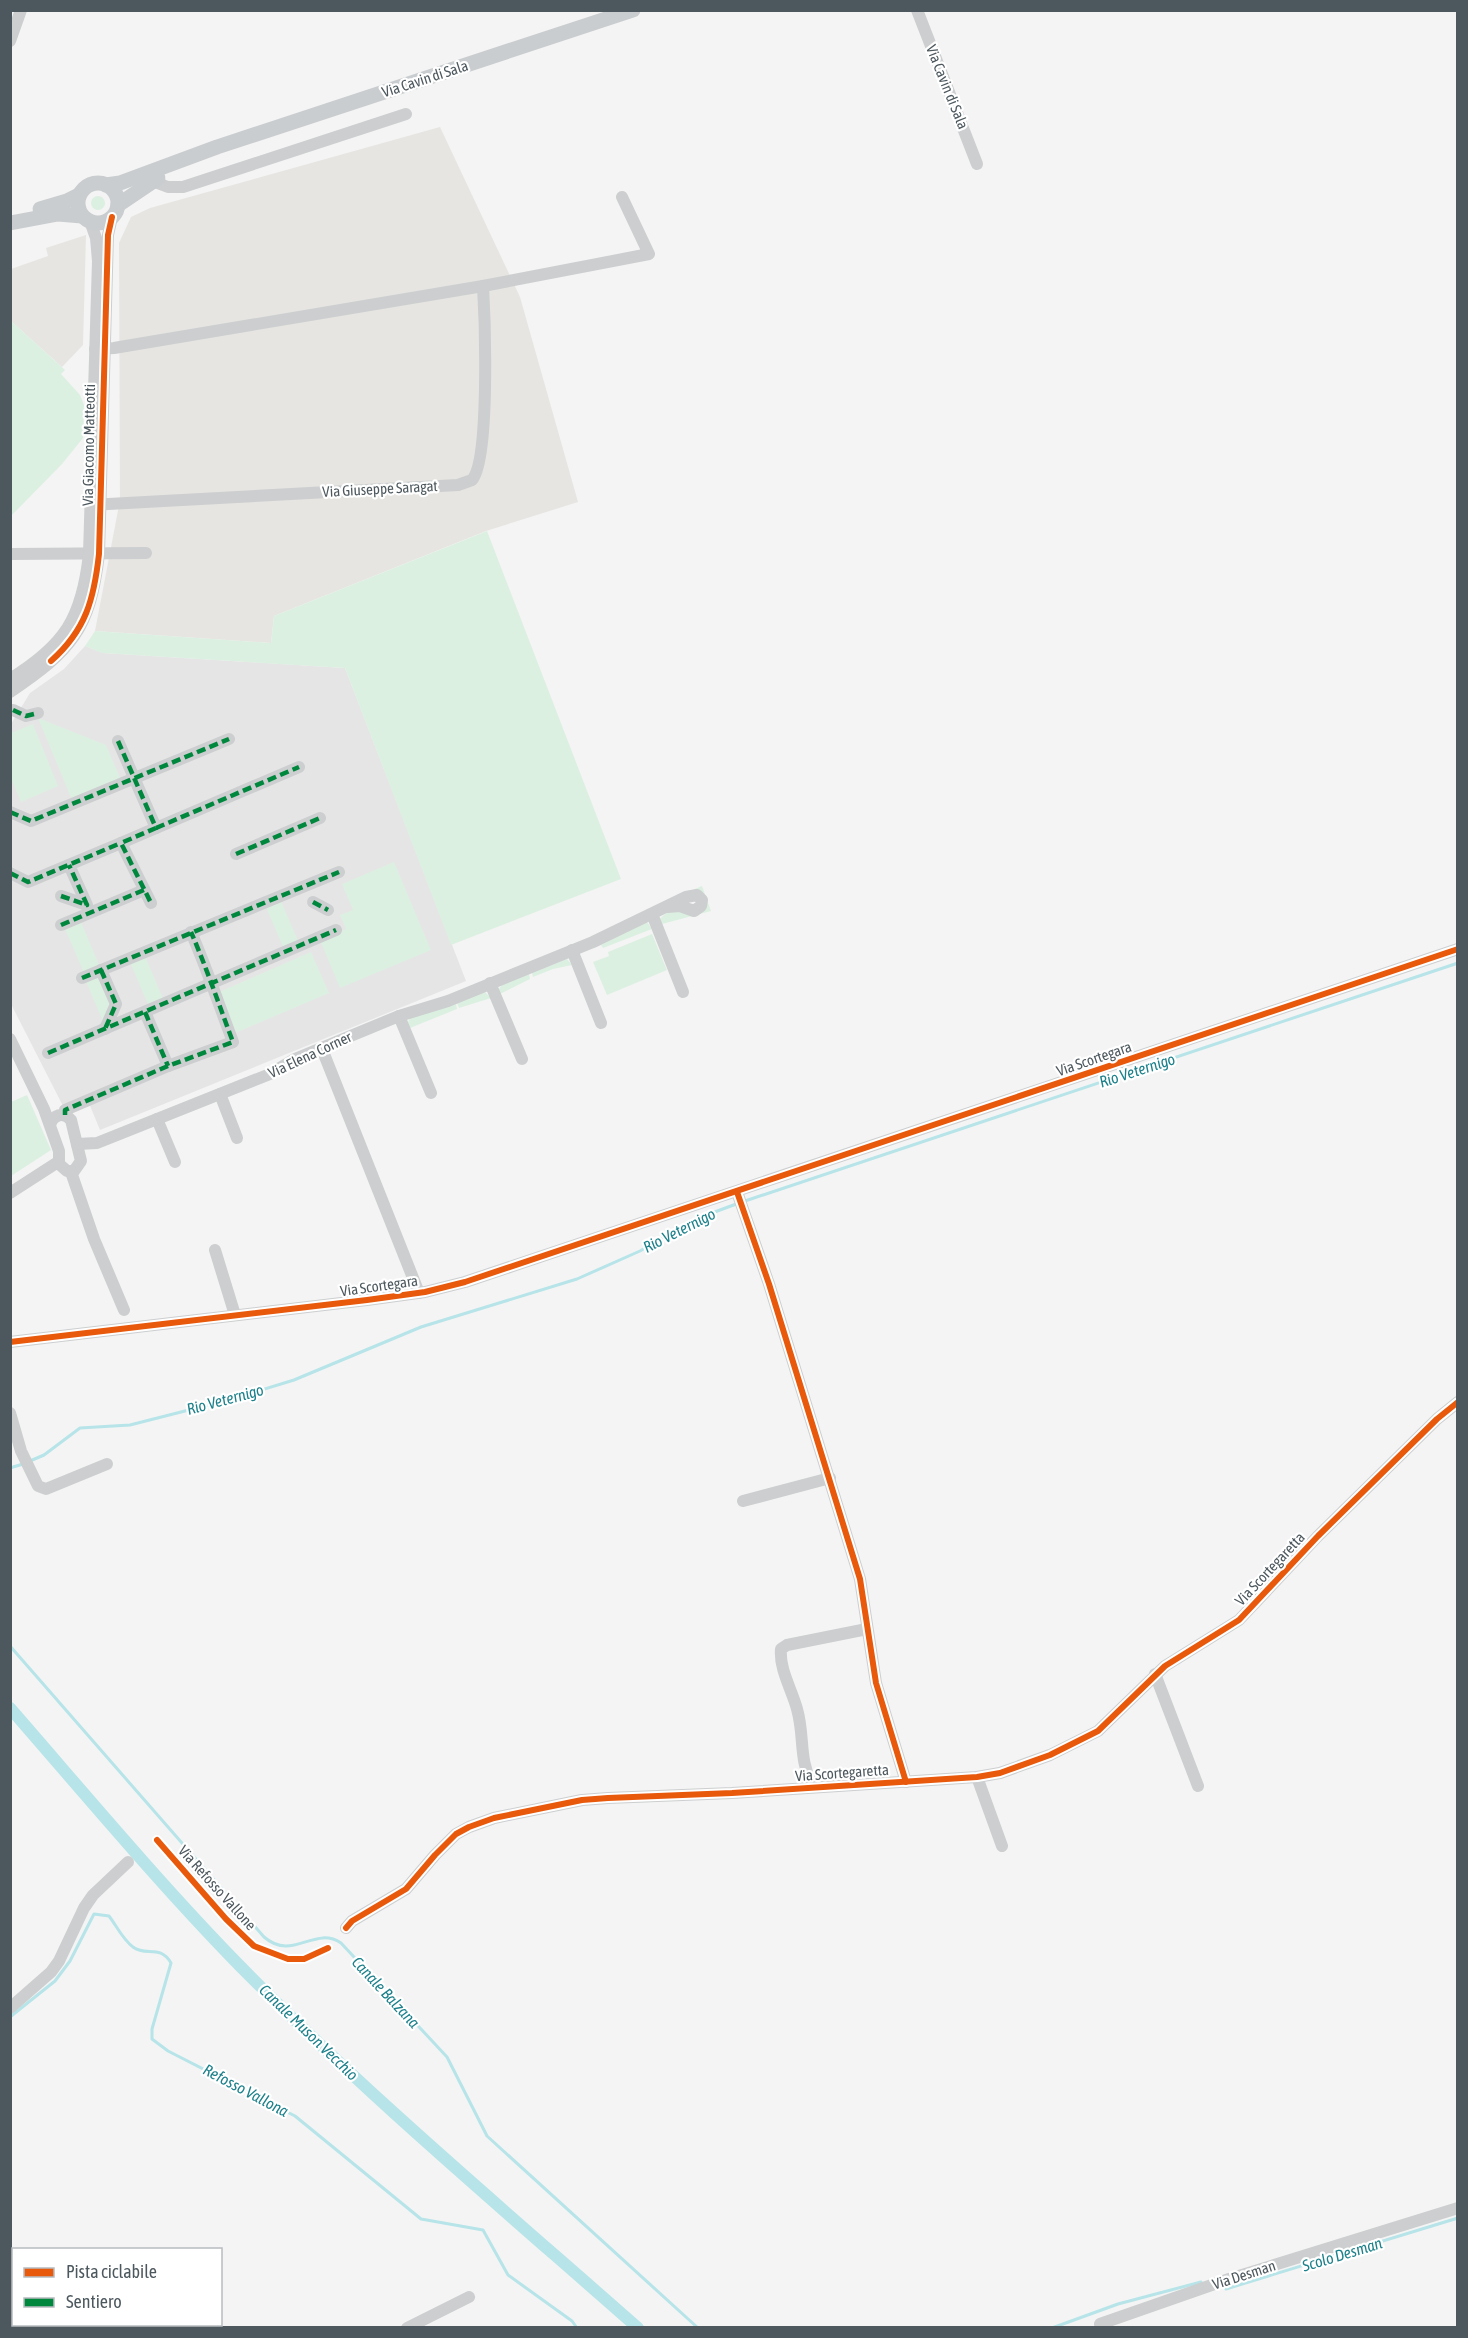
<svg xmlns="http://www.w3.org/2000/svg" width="1468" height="2338" viewBox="0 0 1468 2338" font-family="'Asap Condensed',sans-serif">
  <rect width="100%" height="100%" fill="#f4f4f4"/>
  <!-- commercial -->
  <g fill="#e6e5e2">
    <polygon points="440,127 520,297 578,502 486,531 274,616 271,643 95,631 120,500 119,243 131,217 150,208"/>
    <polygon points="86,235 83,345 62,367 11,321 11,269 48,256 46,248"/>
  </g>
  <!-- education -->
  <polygon fill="#e6e5e6" points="85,646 103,653 345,668 466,981 100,1130 86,1096 63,1106 11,1004 11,724 30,693 64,669"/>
  <!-- green -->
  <g fill="#dcf0e1">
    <circle cx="98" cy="203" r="7"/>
    <polygon points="11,321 65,370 61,374 80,395 84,405 83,438 62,464 11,516"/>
    <polygon points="487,531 621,879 451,945 345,668 102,653 85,646 95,631 271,643 274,616"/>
    <polygon points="38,718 106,745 121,780 72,800"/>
    <polygon points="33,724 58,786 21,802 11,778 11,733"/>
    <polygon points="394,862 431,950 340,988 320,940 346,929 340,915 353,910 342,884"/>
    <path d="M702 886 711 911 662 924 660 919C669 907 692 907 706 904L678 896Z"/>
    <polygon points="280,899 299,943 284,949 265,905"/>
    <polygon points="81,922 100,967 84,973 65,929"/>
    <polygon points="647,922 652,929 603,948 601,945"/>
    <polygon points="652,934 667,970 607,995 593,962 609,956 608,952"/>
    <polygon points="311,952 329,993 235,1033 217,993"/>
    <polygon points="145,956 164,1001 149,1007 130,962"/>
    <polygon points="567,959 572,965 553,969 533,977 532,973"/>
    <polygon points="100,973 113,1004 104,1024 85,979"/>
    <polygon points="529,974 530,979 500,994 498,990 502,985"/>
    <polygon points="485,992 491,998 459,1008 457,1003"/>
    <polygon points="456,1004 457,1009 410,1028 408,1022 410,1018"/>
    <polygon points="27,1095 51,1150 11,1176 11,1102"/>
  </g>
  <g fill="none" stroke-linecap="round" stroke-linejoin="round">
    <!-- stream -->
    <g stroke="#b6e4e8" stroke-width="3">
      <polyline points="745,1201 1458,963"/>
      <polyline points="30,1461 44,1455 80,1428 130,1425 232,1399 294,1380 421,1327 577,1279 640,1251 693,1220 739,1203"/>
      <polyline points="10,1468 23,1464"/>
      <path d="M10 1646 264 1937C293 1962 314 1925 341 1943L447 2057 487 2136 698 2328"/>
      <path d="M10 2017 55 1981 70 1961 94 1914 109 1916C116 1925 123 1940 133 1947 146 1957 160 1944 171 1963L152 2029V2039L168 2051 295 2116 421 2219 483 2230 508 2275 572 2321 577 2328"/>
      <polyline points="1226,2289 1458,2218"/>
      <polyline points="1052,2328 1118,2304 1201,2282"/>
    </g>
    <!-- canal -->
    <path stroke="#b6e4e8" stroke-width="12" d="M10 1708C85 1794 159 1883 239 1965 365 2093 503 2209 638 2328"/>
    <!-- minor -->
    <g stroke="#cccecf" stroke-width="12">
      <polyline points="917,10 977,164"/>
      <polyline points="10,41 21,10"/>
      <polyline points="152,181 168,187 183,187 406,114"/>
      <polyline points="95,349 114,348 483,286 649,254 622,197"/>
      <path d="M90 505 458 485 472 480C490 460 485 319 483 286"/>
      <polyline points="10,554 146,553"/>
      <path d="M10 679C65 645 82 618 89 554L98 261 96 238 90 221"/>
      <path d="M10 692C72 650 90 630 99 554L108 235 112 217"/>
      <polyline points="13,710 26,716 38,713"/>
      <polyline points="118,741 156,828 121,843 151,903"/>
      <polyline points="10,812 31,821 229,739"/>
      <polyline points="156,828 299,767"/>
      <polyline points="236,854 320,818"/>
      <polyline points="10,873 28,882 121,843"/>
      <polyline points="61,896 87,905 69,865"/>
      <polyline points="313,902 328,910"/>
      <polyline points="652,914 683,992"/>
      <polyline points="61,925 144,890"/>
      <polyline points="572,950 601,1023"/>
      <polyline points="101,970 116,1004 105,1029"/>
      <polyline points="82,978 339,872"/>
      <polyline points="490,983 522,1059"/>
      <polyline points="145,1012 168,1066"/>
      <polyline points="399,1016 431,1093"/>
      <path d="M10 1039 44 1109 59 1151V1164L67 1171H74L81 1161 71 1120C63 1111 53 1115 50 1125"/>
      <polyline points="322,1049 419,1293"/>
      <polyline points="48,1053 336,930"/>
      <polyline points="220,1094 237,1138"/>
      <path d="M65 1115V1110L168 1066 233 1042C219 1005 207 969 191 932"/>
      <polyline points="157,1119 175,1162"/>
      <polyline points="77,1144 97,1143 270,1074 295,1059 399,1016 448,1001 593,942 686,897 697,895 702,900 701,906 694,911 680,906 667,907"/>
      <polyline points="71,1172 94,1239 124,1310"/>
      <polyline points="737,1192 769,1284 860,1579 876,1683 906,1782"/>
      <polyline points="10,1193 58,1162"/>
      <polyline points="215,1250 235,1315"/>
      <polyline points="10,1342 367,1300 425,1292 465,1282 1458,949"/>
      <polyline points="10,1413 21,1451 38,1486 46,1489 107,1464"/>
      <polyline points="743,1501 830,1478"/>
      <polyline points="1155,1674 1198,1786"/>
      <polyline points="977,1777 1002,1846"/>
      <path d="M813 1787C798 1758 805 1737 797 1709 792 1690 779 1669 781 1649L787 1645 867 1629"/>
      <polyline points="346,1928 352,1921 406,1889 435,1855 456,1834 469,1827 494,1818 582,1800 608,1798 732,1793 977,1777 1000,1773 1050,1755 1098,1731 1165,1666 1239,1620 1318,1536 1437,1419 1458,1402"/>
      <polyline points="10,2008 51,1972 59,1961 84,1908 93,1895 128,1862"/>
      <polyline points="1100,2324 1229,2279 1458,2208"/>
      <polyline points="407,2328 469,2297"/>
    </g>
    <!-- major -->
    <g stroke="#cacdcf" stroke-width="15">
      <circle cx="98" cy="203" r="20"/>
      <polyline points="106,185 120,183 217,147 633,10"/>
      <polyline points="118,205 158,178"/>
      <polyline points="40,209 67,201 79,195"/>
      <polyline points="10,223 58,214 82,216"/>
    </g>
    <!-- quiet -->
    <g stroke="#00873e" stroke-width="4.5" stroke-dasharray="9 4.5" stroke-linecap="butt">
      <polyline points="13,710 26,716 38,713"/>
      <polyline points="118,741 156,828 121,843 151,903"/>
      <polyline points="10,812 31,821 229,739"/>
      <polyline points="156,828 299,767"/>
      <polyline points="236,854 320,818"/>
      <polyline points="10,873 28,882 121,843"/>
      <polyline points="61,896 87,905 69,865"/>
      <polyline points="313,902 328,910"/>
      <polyline points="61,925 144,890"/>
      <polyline points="101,970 116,1004 105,1029"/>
      <polyline points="82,978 339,872"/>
      <polyline points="145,1012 168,1066"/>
      <polyline points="48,1053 336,930"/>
      <path d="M65 1115V1110L168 1066 233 1042C219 1005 207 969 191 932"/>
    </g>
    <!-- cycleway casing -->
    <g stroke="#fff" stroke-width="10">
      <g id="cycleway">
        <path d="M51 661C86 630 94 599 99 554L108 235 112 217"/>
        <polyline points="737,1192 769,1284 860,1579 876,1683 906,1782"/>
        <polyline points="10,1342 367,1300 425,1292 465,1282 1458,949"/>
        <polyline points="157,1840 226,1919 254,1946 288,1959 304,1959 328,1948"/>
        <polyline points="346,1928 352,1921 406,1889 435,1855 456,1834 469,1827 494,1818 582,1800 608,1798 732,1793 977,1777 1000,1773 1050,1755 1098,1731 1165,1666 1239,1620 1318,1536 1437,1419 1458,1402"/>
      </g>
    </g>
    <!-- cycleway -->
    <use href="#cycleway" stroke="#e8590c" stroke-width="6"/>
  </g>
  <g text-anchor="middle" stroke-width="4.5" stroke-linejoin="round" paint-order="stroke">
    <!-- street labels -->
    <g font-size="15" fill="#4d585e" stroke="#fff">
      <text transform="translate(425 79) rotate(-18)" y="5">Via Cavin di Sala</text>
      <text transform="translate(947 87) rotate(68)" y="5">Via Cavin di Sala</text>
      <text transform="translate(89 445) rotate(-89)" y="5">Via Giacomo Matteotti</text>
      <text transform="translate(380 489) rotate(-3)" y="5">Via Giuseppe Saragat</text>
      <text transform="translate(310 1055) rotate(-25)" y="5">Via Elena Corner</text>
      <text transform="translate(1094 1059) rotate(-19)" y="5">Via Scortegara</text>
      <text transform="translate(379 1286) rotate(-8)" y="5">Via Scortegara</text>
      <text transform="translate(1270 1569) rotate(-47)" y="5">Via Scortegaretta</text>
      <text transform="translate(842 1773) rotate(-4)" y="5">Via Scortegaretta</text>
      <text transform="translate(217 1888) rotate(48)" y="5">Via Refosso Vallone</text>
      <text transform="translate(1244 2275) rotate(-18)" y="5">Via Desman</text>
    </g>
    <!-- water labels -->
    <g font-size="16" font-style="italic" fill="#1c818b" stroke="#fff">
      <text transform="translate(1137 1070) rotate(-18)" y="6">Rio Veternigo</text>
      <text transform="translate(679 1230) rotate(-27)" y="6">Rio Veternigo</text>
      <text transform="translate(225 1399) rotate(-15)" y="6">Rio Veternigo</text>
      <text transform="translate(386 1992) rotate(47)" y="6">Canale Balzana</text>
      <text transform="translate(309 2032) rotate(44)" y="6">Canale Muson Vecchio</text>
      <text transform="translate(246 2090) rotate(28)" y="6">Refosso Vallona</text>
      <text transform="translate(1342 2254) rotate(-17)" y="6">Scolo Desman</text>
    </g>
  </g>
  <!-- border -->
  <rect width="1468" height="2338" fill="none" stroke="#4d585e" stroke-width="24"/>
  <!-- legend -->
  <rect x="12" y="2248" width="210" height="78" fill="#ffffff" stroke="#b8bcbf" stroke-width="1.5"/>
  <rect x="24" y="2268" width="30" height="9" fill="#e8590c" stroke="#b8bcbf" stroke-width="1.5"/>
  <text x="66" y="2278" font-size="18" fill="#4d585e">Pista ciclabile</text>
  <rect x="24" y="2298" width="30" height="9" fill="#00873e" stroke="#b8bcbf" stroke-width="1.5"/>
  <text x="66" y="2308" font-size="18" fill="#4d585e">Sentiero</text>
</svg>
